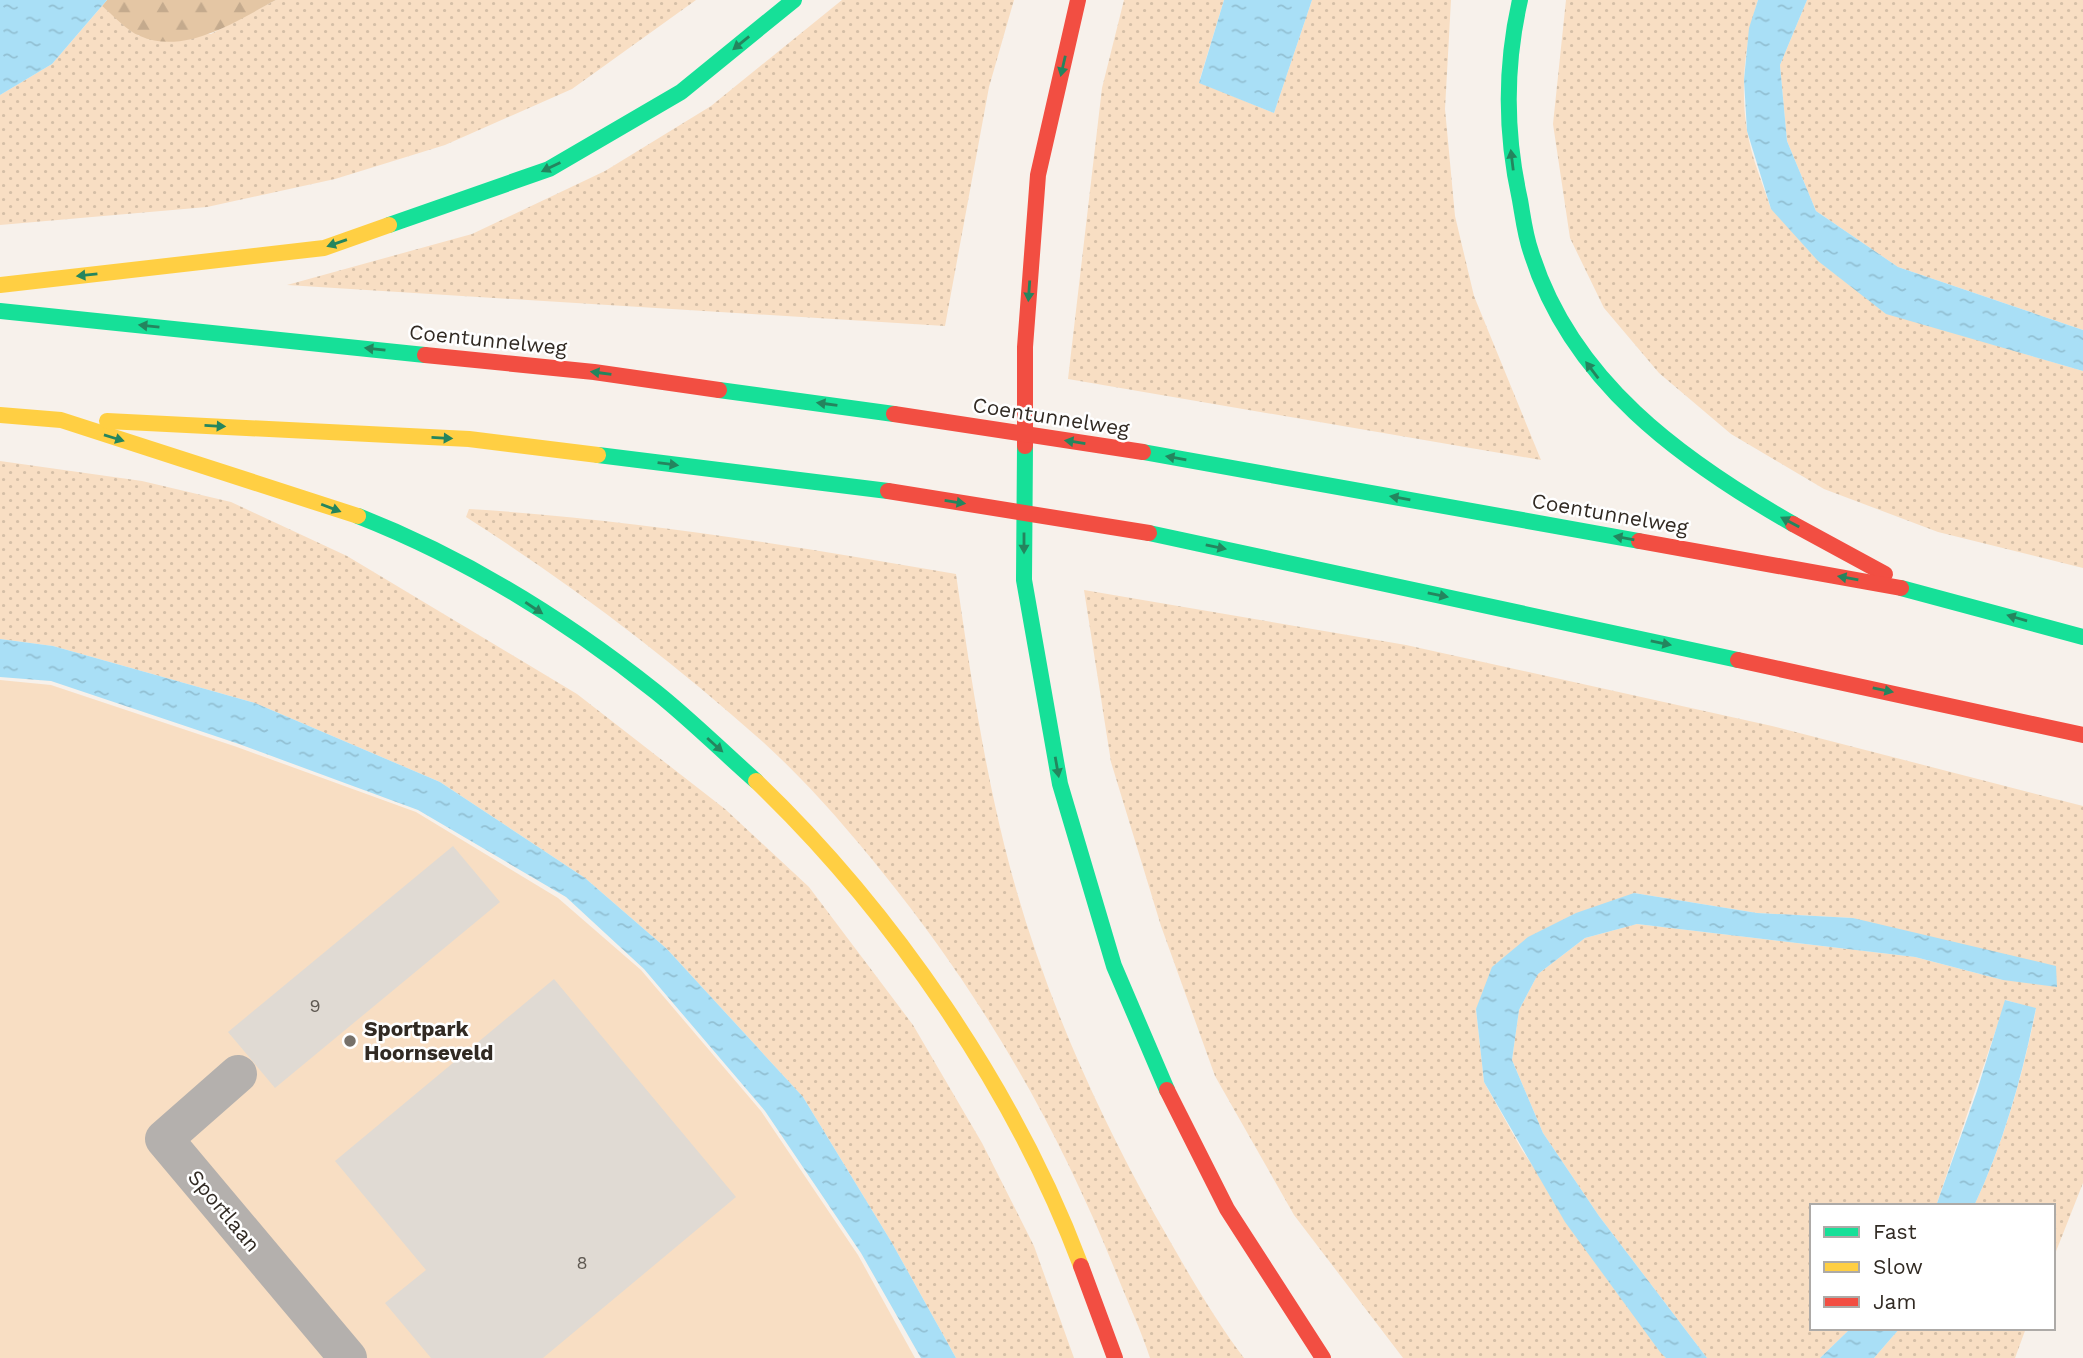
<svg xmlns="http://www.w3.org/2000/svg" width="2083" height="1358" viewBox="0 0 2083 1358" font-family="'Work Sans',sans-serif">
  <defs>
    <pattern id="grass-dots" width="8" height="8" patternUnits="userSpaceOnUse" patternTransform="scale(1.75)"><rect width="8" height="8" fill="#f8dec3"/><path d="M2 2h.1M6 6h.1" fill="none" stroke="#d5bfa7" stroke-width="1.8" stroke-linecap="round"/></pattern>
    <pattern id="forest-firs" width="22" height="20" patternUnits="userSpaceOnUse" patternTransform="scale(1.75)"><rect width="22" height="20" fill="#e4c6a4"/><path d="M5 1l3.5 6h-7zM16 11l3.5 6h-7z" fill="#c4aa8d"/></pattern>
    <pattern id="water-ripples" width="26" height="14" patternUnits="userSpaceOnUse" patternTransform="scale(1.75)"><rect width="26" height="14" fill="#a9dff6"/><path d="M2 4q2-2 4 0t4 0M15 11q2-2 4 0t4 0" fill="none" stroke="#92c0d3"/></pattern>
  </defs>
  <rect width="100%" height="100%" fill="#f7f1eb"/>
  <!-- grass -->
  <g fill="url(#grass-dots)">
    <polygon points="276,0 696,0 572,89 445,145 335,179 207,207 0,225 0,95 52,64 102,6 139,36 211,34"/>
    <polygon points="842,0 1014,0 989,87 945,326 287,285 472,234 605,171 711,106"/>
    <polygon points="1124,0 1224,0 1199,82 1274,113 1312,0 1451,0 1445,109 1455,216 1474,296 1541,460 1068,379 1102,88"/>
    <path d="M1566 0H1758C1745 41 1740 88 1747 130 1751 157 1763 184 1771 209L2025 354 2083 371V568L1938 532 1824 489 1731 434 1659 373 1604 308 1570 238 1553 124Z"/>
    <polygon points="1807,0 2083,0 2083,330 1898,267 1816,211 1787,141 1780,65"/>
    <polygon points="0,461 142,481 231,502 347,556 577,694 725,809 809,887 913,1025 982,1143 1034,1246 1074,1358 956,1358 892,1243 803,1097 667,949 585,878 440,782 255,703 53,646 0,639"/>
    <path d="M469 509C633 519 794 546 956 574 969 664 982 755 1004 844 1036 974 1090 1099 1155 1215 1183 1264 1210 1313 1244 1358H1150C1141 1330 1128 1303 1117 1275 1058 1127 983 997 883 873 846 827 807 782 763 742 670 659 571 584 466 517Z"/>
    <path d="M1084 590 1406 645 1772 726 2083 806V1183L2053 1259V1206H1974C2004 1142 2022 1078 2036 1009L2006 1000 1936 1206H1812V1328H1851L1820 1358H1707L1599 1216 1543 1133 1512 1060 1519 1010 1538 974 1585 938 1637 924 1915 957 2003 980 1853 918 1757 913 1634 893 1476 1009 1484 1082 1522 1150 1666 1358H1403L1294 1215 1215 1076 1161 926 1111 762Z"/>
    <polygon points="1900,1328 2026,1328 2015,1358 1874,1358"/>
  </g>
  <!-- forest -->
  <path fill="url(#forest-firs)" d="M107 0H276C238 20 185 56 140 36 127 31 113 15 102 6Z"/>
  <!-- pitch -->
  <polygon fill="#f8dec3" points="0,680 51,685 237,747 416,812 558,898 641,970 761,1111 858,1255 915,1358 0,1358"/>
  <!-- water -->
  <g fill="url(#water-ripples)">
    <polygon points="0,0 107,0 52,64 0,95"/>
    <polygon points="1224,0 1312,0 1274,113 1199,83"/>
    <polygon points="1758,0 1807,0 1780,65 1787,141 1816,211 1898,267 2083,330 2083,371 1886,314 1818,261 1771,209 1747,131 1744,80 1749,28"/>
    <polygon points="0,639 53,646 255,703 440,782 585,878 667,949 803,1097 892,1243 956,1358 921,1358 861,1253 765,1111 644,969 566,897 418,810 239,744 51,681 0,677"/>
    <polygon points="1634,893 1757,913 1853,918 2056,966 2057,987 2003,980 1915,957 1637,924 1585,938 1538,974 1519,1010 1512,1060 1543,1133 1599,1216 1707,1358 1666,1358 1660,1352 1565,1222 1484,1082 1476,1009 1492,967 1528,937 1576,913"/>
    <path d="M2005 1000 2036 1008C2022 1077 2004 1142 1974 1206H1936L1977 1091Z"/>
    <polygon points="1851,1328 1900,1328 1874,1358 1820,1358"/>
  </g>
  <!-- building -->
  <g fill="#e0dad3">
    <polygon points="453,846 500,902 275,1088 228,1032"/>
    <polygon points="554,979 736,1197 543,1358 431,1358 385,1303 426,1270 335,1161"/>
  </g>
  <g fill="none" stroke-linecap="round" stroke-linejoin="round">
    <!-- street -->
    <polyline stroke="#b4b0ad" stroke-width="38" points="238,1074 164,1139 348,1358"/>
    <!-- fast -->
    <g stroke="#16e098" stroke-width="16">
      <path d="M1520 0C1505 66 1505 133 1520 200 1523 217 1525 235 1531 252 1571 381 1681 460 1793 524"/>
      <polyline points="389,225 549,169 681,92 794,0"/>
      <polyline points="0,311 425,355"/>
      <polyline points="719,390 894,414"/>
      <polyline points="1025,446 1024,580 1060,784 1114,966 1167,1090"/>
      <polyline points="1143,452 1639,541"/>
      <polyline points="598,455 888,491"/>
      <path d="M358 516C465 558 567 621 656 692 691 720 723 752 756 781"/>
      <polyline points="1149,533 1738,660"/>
      <polyline points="1901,588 2083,637"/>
    </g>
    <!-- slow -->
    <g stroke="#ffcf43" stroke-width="16">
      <polyline points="0,285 324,248 389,225"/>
      <polyline points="0,415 61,420 358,516"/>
      <polyline points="107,421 469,439 598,455"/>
      <path d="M756 781C892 911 1015 1090 1081 1266"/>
    </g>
    <!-- jam -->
    <g stroke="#f24e42" stroke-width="16">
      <polyline points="425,355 594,372 719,390"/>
      <polyline points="1025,446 1025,347 1038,175 1078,0"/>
      <polyline points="1793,524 1885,574"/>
      <polyline points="1639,541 1901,588"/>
      <polyline points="1738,660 2083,735"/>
      <polyline points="1167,1090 1227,1209 1323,1358"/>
      <polyline points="1081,1266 1115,1358"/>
    </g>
    <!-- jam-bridge -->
    <g stroke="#f24e42" stroke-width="16">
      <polyline points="894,414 1143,452"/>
      <polyline points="888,491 1149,533"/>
    </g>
  </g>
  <!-- one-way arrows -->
  <defs><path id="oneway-solid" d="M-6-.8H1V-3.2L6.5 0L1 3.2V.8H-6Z" transform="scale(1.75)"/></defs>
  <g fill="#24855e">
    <use href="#oneway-solid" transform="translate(741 43) rotate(141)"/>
    <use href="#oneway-solid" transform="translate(1063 66) rotate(103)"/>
    <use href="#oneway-solid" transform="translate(1512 160) rotate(-97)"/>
    <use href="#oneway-solid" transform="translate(551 167) rotate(154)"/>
    <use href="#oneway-solid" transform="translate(337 243) rotate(161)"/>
    <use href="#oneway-solid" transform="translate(87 275) rotate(174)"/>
    <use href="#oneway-solid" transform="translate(1029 291) rotate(94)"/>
    <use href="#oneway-solid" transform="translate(149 326) rotate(-174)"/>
    <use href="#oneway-solid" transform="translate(375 349) rotate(-174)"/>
    <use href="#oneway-solid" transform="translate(1592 370) rotate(-127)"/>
    <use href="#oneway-solid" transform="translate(601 373) rotate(-172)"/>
    <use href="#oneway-solid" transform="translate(827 404) rotate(-172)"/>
    <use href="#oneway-solid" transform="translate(215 426) rotate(3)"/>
    <use href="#oneway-solid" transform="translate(114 438) rotate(17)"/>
    <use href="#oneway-solid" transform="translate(442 438) rotate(3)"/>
    <use href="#oneway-solid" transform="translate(1075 442) rotate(-171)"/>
    <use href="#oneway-solid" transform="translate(1176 458) rotate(-170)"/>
    <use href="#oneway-solid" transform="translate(668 464) rotate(7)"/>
    <use href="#oneway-solid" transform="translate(1400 498) rotate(-170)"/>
    <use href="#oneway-solid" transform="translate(955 502) rotate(9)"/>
    <use href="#oneway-solid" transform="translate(331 508) rotate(21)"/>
    <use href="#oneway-solid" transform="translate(1790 522) rotate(-152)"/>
    <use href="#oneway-solid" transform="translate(1624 538) rotate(-170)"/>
    <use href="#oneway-solid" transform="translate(1024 543) rotate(90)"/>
    <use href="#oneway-solid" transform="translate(1216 547) rotate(12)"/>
    <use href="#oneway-solid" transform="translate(1848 578) rotate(-170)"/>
    <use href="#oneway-solid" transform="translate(1438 595) rotate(12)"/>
    <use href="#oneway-solid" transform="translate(534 608) rotate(34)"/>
    <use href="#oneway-solid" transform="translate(2017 618) rotate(-164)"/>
    <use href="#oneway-solid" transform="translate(1661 643) rotate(12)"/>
    <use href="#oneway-solid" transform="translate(1883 690) rotate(12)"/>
    <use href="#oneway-solid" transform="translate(715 745) rotate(42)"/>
    <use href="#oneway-solid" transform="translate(1057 767) rotate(80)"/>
  </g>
  <!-- markers -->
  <circle fill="#767069" stroke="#fff" stroke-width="2.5" cx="350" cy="1041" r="7"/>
  <g text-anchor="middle" stroke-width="5" stroke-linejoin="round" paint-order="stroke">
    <!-- number labels -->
    <g font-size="18" fill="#5e5851">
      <text x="315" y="1012">9</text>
      <text x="582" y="1269">8</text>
    </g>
    <!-- street labels -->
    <g font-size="21" fill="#312a23" stroke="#fff">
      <text transform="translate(488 340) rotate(6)" y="7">Coentunnelweg</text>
      <text transform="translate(1051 417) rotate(9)" y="7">Coentunnelweg</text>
      <text transform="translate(1610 514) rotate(10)" y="7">Coentunnelweg</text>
      <text transform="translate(224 1211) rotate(50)" y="7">Sportlaan</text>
    </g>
    <!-- poi labels -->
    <g font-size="21" font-weight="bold" fill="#312a23" stroke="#fff" text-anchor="start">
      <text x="364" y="1036">Sportpark<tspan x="364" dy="24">Hoornseveld</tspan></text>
    </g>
  </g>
  <!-- legend -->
  <rect x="1810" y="1204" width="245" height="126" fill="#ffffff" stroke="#adaaa7" stroke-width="2"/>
  <rect x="1824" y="1227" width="35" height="10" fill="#16e098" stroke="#adaaa7" stroke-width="2"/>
  <text x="1873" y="1239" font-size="21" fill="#312a23">Fast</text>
  <rect x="1824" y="1262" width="35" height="10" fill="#ffcf43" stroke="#adaaa7" stroke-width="2"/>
  <text x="1873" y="1274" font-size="21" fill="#312a23">Slow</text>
  <rect x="1824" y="1297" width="35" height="10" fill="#f24e42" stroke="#adaaa7" stroke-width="2"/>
  <text x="1873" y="1309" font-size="21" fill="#312a23">Jam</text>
</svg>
